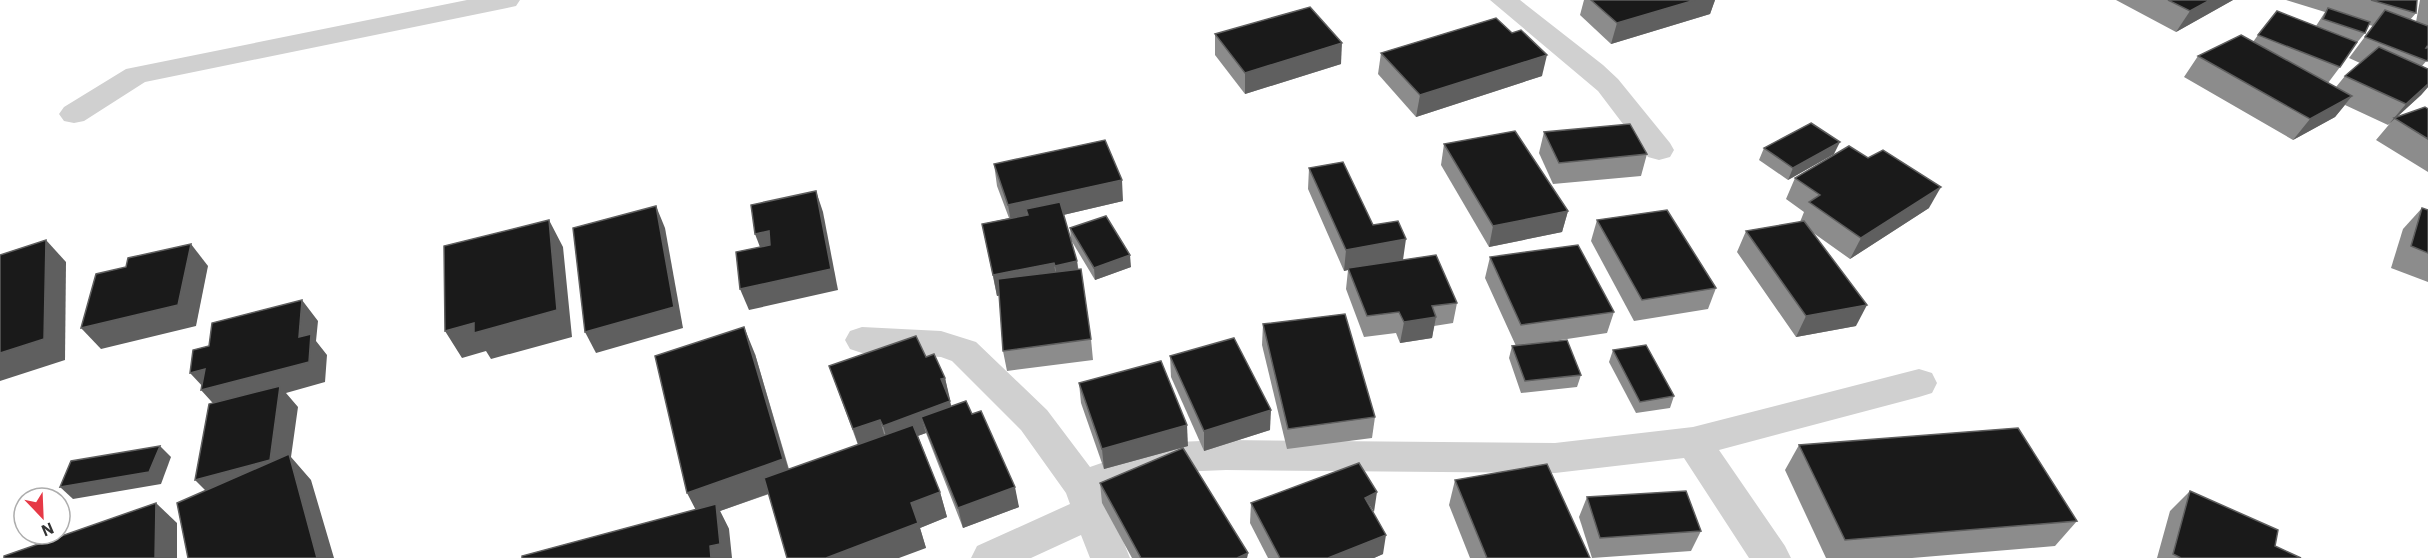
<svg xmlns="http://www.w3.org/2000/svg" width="2428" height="558" viewBox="0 0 2428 558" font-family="'IBM Plex Sans',sans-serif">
  <rect width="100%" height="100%" fill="#fff"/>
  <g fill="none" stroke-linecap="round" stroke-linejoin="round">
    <!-- minor -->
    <g fill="#d0d0d0" fill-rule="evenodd">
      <polygon points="467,0 520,0 516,6 507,8 145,82 84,121 74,123 64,121 59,114 64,107 126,69"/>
      <polygon points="1490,0 1520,0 1603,65 1618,79 1670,143 1674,150 1670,157 1659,160 1648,157 1598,91"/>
      <polygon points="862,327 941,331 976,342 1047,410 1090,467 1139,450 1177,442 1226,440 1555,443 1693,427 1919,369 1932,373 1937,383 1932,393 1919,397 1719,450 1785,546 1791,558 1749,558 1684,458 1555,473 1226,470 1177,472 1142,480 1104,494 1130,558 1090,558 1081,535 1031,558 971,558 977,546 1070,504 1066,493 1021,430 952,361 941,357 862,353 850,349 845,340 850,331"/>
    </g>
  </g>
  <!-- wall -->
  <g fill="#8c8c8c" fill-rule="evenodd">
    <polygon points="1584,0 1715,0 1710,14 1611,44 1580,15"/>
    <polygon points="2116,0 2233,0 2176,32"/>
    <path d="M2286 0H2417L2416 13 2410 20 2416 22 2420 0H2428V45L2426 48 2428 59 2422 66 2428 69V87L2421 95 2396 118 2428 109V172L2376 140 2392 121 2388 125 2345 105 2335 117 2293 140 2184 77 2198 56 2253 42 2258 35 2316 26 2325 12ZM2369 25 2373 26 2349 58 2360 63 2345 76 2336 87 2328 83 2340 67 2355 45 2365 33Z"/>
    <polygon points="1215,34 1341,64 1245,94 1215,55"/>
    <polygon points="1381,53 1542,76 1416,117 1378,74"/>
    <polygon points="1544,132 1647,154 1641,176 1553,184 1539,153"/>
    <polygon points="1444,144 1568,211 1562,232 1489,247 1441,165"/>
    <polygon points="1764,148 1834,154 1788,180 1759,160"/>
    <polygon points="994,164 1123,201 1063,215 1077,261 1091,339 1093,360 1007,371 1003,351 999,295 997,296 982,224 1009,218 997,186"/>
    <polygon points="1309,168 1403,260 1457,303 1453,323 1434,326 1432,338 1400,343 1396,333 1364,337 1346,289 1348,270 1344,271 1308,189"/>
    <polygon points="1795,178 1929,208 1850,259 1812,232 1856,326 1796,337 1737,252 1746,231 1800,222 1804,212 1786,199"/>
    <polygon points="2422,208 2428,210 2428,282 2391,268 2403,229"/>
    <polygon points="1597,220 1716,288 1708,309 1634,321 1591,241"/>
    <polygon points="1070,228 1131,267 1095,280 1071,240"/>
    <polygon points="1490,257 1614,312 1607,333 1527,345 1581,375 1577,387 1521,393 1509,358 1512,346 1516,346 1485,278"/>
    <polygon points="1263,324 1375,417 1372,438 1287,449 1262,345"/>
    <polygon points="1613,350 1674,396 1670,408 1636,413 1609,362"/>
    <polygon points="755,354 789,469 858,445 829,366 926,357 945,378 951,407 972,414 1019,507 963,528 926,433 918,436 940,492 947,517 920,528 926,548 769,494 720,511 729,529 696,510"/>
    <polygon points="1170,356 1270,430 1204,451 1171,377"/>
    <polygon points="1079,383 1188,446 1104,469 1081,403"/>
    <polygon points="1799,445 2077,521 2055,546 1912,558 1826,558 1785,470"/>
    <polygon points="1455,480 1590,558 1470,558 1449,505"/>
    <polygon points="1100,483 1248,553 1247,558 1132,558 1102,503"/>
    <polygon points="2190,491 2275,546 2301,558 2157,558 2170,511"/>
    <polygon points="1587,497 1701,531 1691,551 1592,558 1579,517"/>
    <polygon points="1251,503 1373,512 1383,554 1374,558 1268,558 1250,523"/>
  </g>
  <!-- shaded-wall -->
  <g fill="#5f5f5f">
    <polygon points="1695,0 1715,0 1710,14 1611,44 1617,23"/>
    <polygon points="2210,0 2233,0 2176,32 2190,11"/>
    <polygon points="1342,43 1341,64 1245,94 1245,73"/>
    <polygon points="1547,55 1542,76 1416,117 1420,95"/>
    <polygon points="2428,84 2428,87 2421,95 2388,125 2406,104"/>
    <polygon points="2352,96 2335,117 2293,140 2310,119"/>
    <polygon points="1840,142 1834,154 1788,180 1793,168"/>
    <polygon points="1122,180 1123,201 1029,223 1026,209 1028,223 1012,227 1008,205"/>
    <polygon points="1941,187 1929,208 1850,259 1861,238"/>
    <polygon points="816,191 823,212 838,290 749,310 740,289"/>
    <polygon points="656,206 665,228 683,328 596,353 585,332"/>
    <polygon points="1568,211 1562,232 1489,247 1493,226"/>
    <polygon points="549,220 563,247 572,337 491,359 486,351 462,358 445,331 474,323"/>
    <polygon points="769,231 777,252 763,255 755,234"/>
    <polygon points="1406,239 1403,260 1348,268 1348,270 1344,271 1346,250"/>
    <polygon points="46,240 66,262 65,360 0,381 0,353"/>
    <polygon points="191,244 208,266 196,326 101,349 81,328"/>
    <polygon points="1130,255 1131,267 1095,280 1094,268"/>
    <polygon points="1077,261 1079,282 1058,287 1055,266"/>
    <polygon points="1054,263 1057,284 997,296 993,275"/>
    <polygon points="302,300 318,321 316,341 327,355 325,382 286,393 298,407 291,457 311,480 334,558 317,558 215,500 195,480 220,411 201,390 205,389 190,373 299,337"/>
    <polygon points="1867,305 1856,326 1796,337 1806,316"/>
    <polygon points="1436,317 1432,338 1400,343 1404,322"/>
    <polygon points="744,327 755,354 793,485 720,511 729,529 732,558 711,558 700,518 687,493"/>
    <polygon points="945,378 950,399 946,400 941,379"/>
    <polygon points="950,401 955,422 921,417 926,433 889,446 883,426"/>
    <polygon points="1271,410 1270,430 1204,451 1204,431"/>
    <polygon points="880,420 886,441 860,450 853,429"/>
    <polygon points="1187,425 1188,446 1104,469 1102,449"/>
    <polygon points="160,446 171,457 161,484 73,499 60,487"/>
    <polygon points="1015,487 1019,507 963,528 958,508"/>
    <polygon points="940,492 947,517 920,528 926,548 899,558 826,558 911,503"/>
    <polygon points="1377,492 1374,512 1365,498"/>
    <polygon points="156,503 177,523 177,558 155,558"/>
    <polygon points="1386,535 1383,554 1374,558 1328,558"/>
    <polygon points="1248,553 1247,558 1237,558"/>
  </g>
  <!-- building -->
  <g fill="#1a1a1a" stroke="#5f5f5f" stroke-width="1.5">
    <polygon points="1591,0 1695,0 1617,23"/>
    <polygon points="2168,0 2210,0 2190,11"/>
    <polygon points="2371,0 2417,0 2416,13"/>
    <polygon points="1310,7 1342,43 1245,73 1215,34"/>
    <polygon points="2328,8 2370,22 2365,33 2323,19"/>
    <polygon points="2385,10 2428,26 2428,45 2426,48 2428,48 2428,59 2427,61 2365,37"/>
    <polygon points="2277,11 2357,42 2340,67 2258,35"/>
    <polygon points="1496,18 1512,33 1521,30 1547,55 1420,95 1381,53"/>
    <polygon points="2241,35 2352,96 2310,119 2198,56"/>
    <polygon points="2379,47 2428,69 2428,84 2406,104 2345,76"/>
    <polygon points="2425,107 2428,109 2428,139 2394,118"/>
    <polygon points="1811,123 1840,142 1793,168 1764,148"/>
    <polygon points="1630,124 1647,154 1559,163 1544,132"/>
    <polygon points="1515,131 1568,211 1493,226 1444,144"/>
    <polygon points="1105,140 1122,180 1008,205 994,164"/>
    <polygon points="1849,146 1868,158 1883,150 1941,187 1861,238 1809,202 1820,195 1795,178"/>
    <polygon points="1343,162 1373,225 1398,221 1406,239 1346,250 1309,168"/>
    <polygon points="816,191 831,269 740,289 736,252 770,245 769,231 755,234 751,205"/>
    <polygon points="1060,202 1077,261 1055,266 1054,263 993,275 982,224 1028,215 1026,209"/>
    <polygon points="656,206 674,307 585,332 573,228"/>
    <polygon points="2422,208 2428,210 2428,253 2411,246"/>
    <polygon points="1667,210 1716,288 1642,300 1597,220"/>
    <polygon points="1106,216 1130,255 1094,268 1070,228"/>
    <polygon points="549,220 557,310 474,333 474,323 445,331 444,246"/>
    <polygon points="1804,221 1867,305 1806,316 1746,231"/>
    <polygon points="46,240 44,339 0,353 0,255"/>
    <polygon points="191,244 178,305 81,328 96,274 126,267 128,258"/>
    <polygon points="1578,245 1614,312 1521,325 1490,257"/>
    <polygon points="1436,255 1457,303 1432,306 1436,317 1404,322 1399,312 1367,316 1348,268"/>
    <polygon points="1081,269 1091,339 1003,351 998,279"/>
    <polygon points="302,300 299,337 311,334 309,362 201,390 205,369 190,373 193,350 209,346 212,323"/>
    <polygon points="1345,314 1375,417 1288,429 1263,324"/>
    <polygon points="744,327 783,459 687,493 655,356"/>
    <polygon points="916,336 926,357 934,354 945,378 941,379 950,401 883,426 880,420 853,429 829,366"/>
    <polygon points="1234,338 1271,410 1204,431 1170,356"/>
    <polygon points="1567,340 1581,375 1525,381 1512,346"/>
    <polygon points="1646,345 1674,396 1640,402 1613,350"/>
    <polygon points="1161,361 1187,425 1102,449 1079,383"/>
    <polygon points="280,386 270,460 195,480 209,404"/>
    <polygon points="966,401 972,414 981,411 1015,487 958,508 921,417"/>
    <polygon points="913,425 940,492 911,503 918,523 826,558 787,558 764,478"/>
    <polygon points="2018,428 2077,521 1845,540 1799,445"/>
    <polygon points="160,446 149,472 60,487 71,461"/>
    <polygon points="1183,448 1248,553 1237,558 1141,558 1100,483"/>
    <polygon points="289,454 317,558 188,558 177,503"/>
    <polygon points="1359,463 1377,492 1365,498 1386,535 1328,558 1280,558 1251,503"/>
    <polygon points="1547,464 1590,558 1487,558 1455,480"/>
    <polygon points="1686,491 1701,531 1600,538 1587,497"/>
    <polygon points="2190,491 2278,530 2275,546 2301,558 2181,558 2173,554"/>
    <polygon points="156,503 155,558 4,558 4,556"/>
    <polygon points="716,504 720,544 710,546 711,558 522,558 522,556"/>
  </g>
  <!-- north arrow -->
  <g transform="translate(42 516) rotate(157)"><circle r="28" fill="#ffffff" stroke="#adadad" stroke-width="1.5"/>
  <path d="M0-4.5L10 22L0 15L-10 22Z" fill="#e63946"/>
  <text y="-9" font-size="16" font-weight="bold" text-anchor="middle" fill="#333333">N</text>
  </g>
</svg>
